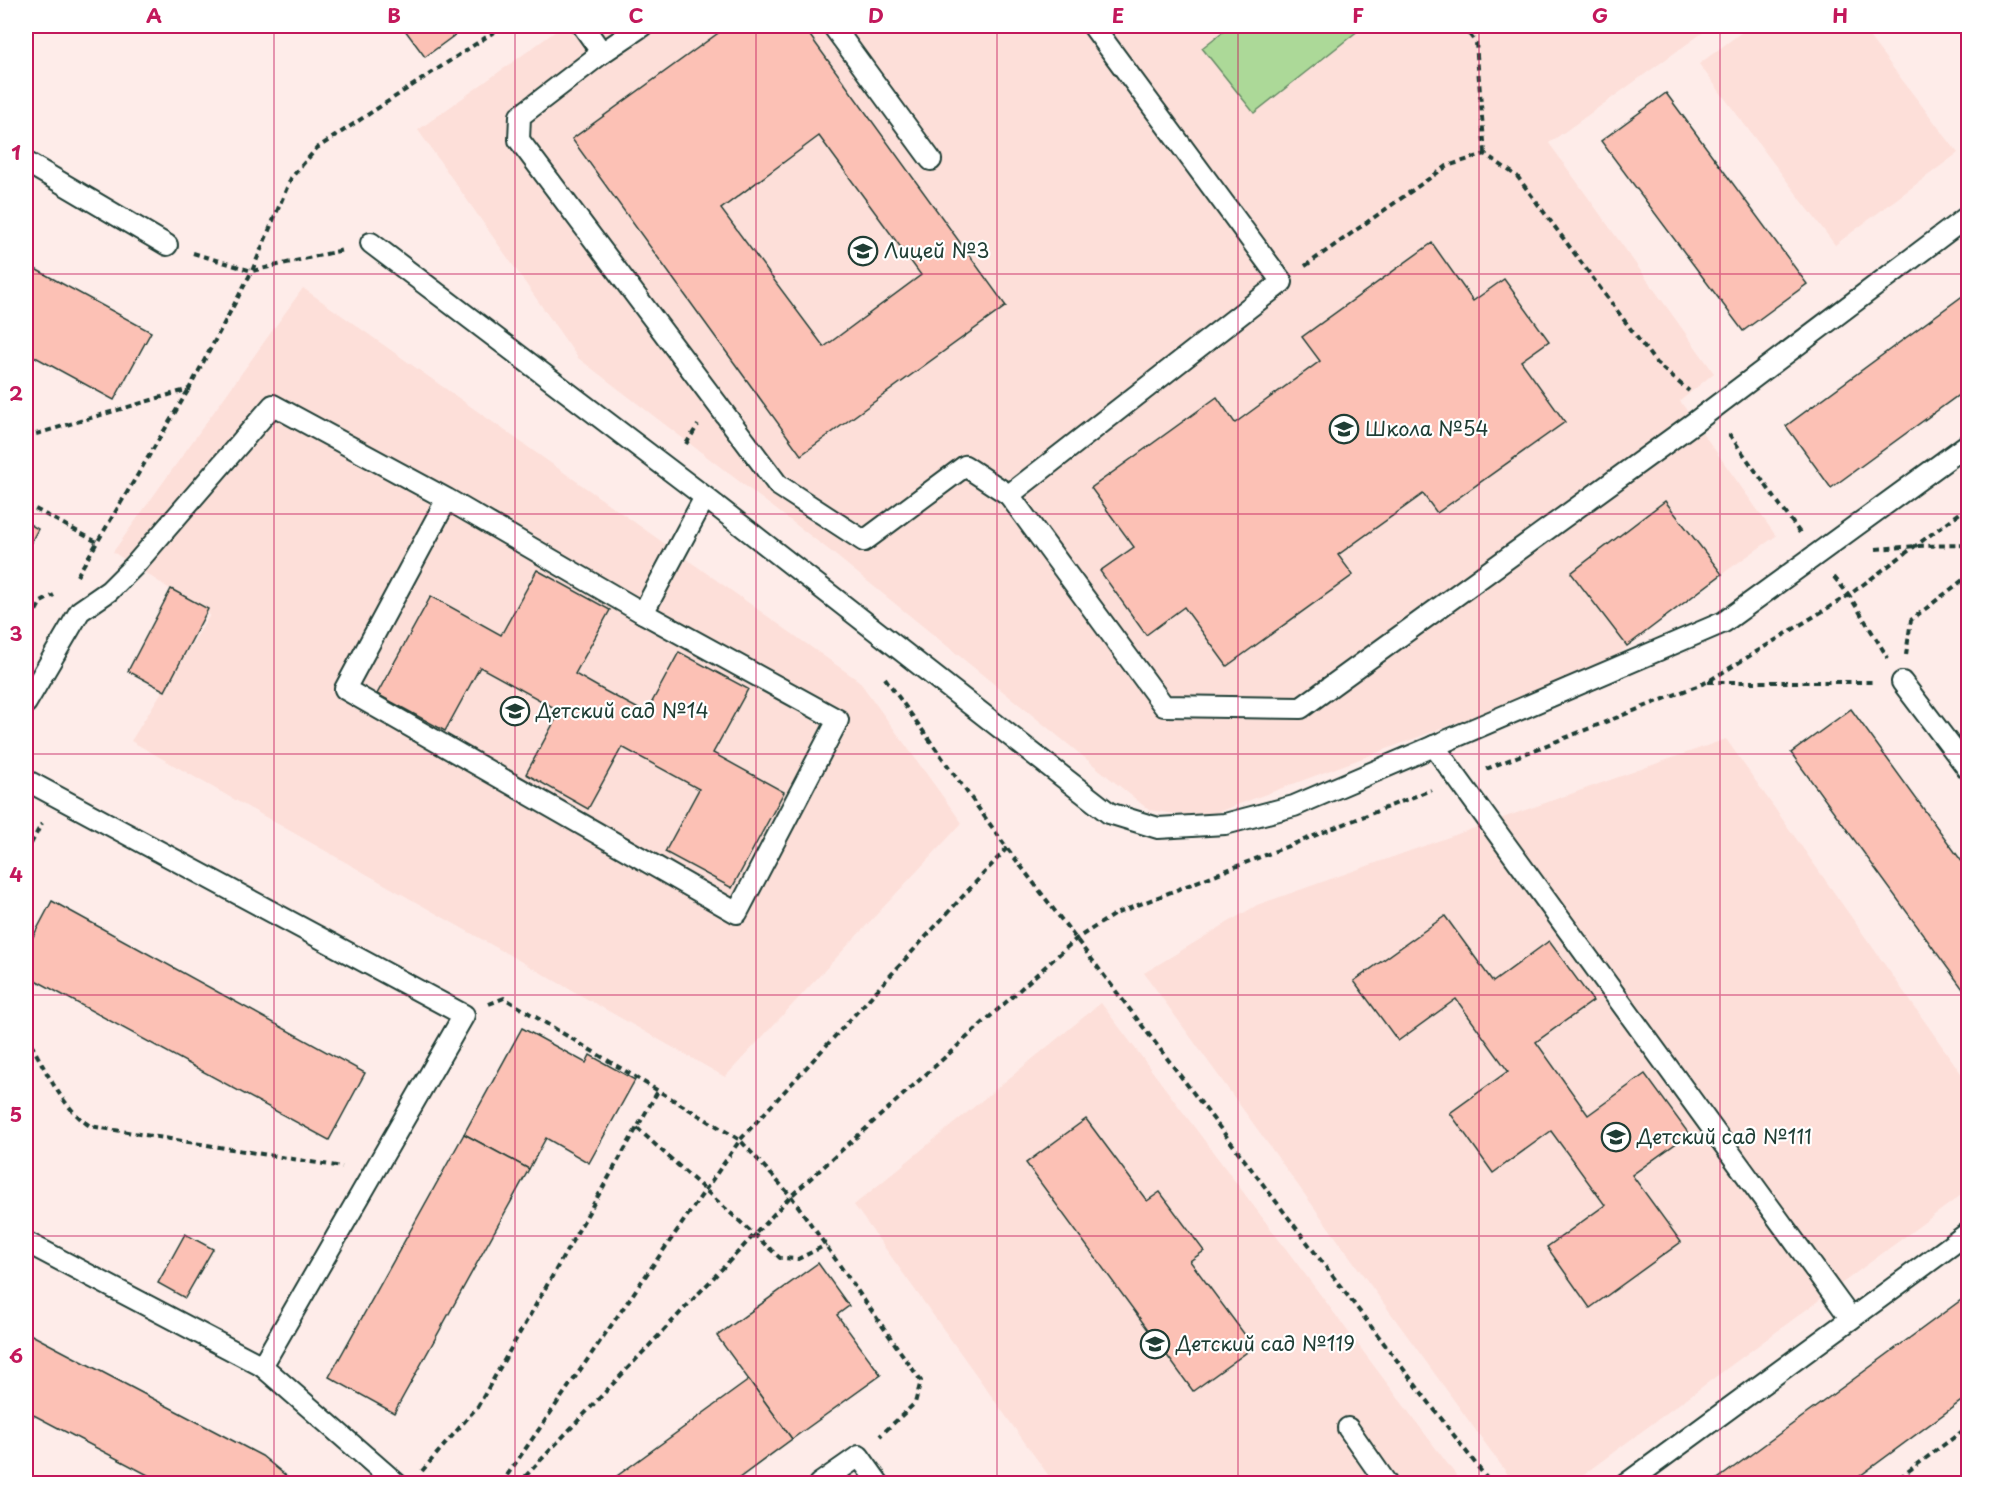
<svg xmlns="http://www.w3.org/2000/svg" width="1994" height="1509" viewBox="0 0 1994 1509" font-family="'Playpen Sans',sans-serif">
  <rect width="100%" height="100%" fill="#feece9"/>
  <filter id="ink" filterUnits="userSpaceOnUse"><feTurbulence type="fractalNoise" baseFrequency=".0167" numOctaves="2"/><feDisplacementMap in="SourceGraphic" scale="12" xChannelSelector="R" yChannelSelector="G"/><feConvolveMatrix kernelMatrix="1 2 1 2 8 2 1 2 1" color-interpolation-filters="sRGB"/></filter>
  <g filter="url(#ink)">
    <!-- built -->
    <g fill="#fddfd9">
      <polygon points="563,26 1712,26 1549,143 1714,373 1680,401 1776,536 1722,574 1598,670 1202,818 1149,810 829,550 578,358 418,130"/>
      <polygon points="1750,26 1861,26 1958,153 1835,245 1699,64"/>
      <polygon points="303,288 859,681 962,823 725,1077 131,741 210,615 113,552"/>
      <polygon points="1726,739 1968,1083 1968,1190 1572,1483 1514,1483 1144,973 1257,905"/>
      <polygon points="1101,1003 1462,1483 1054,1483 854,1205"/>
    </g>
    <!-- green -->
    <polygon fill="#acd998" stroke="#668b66" stroke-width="1.5" points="1230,26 1364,26 1254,113 1202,48"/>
    <!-- building -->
    <g fill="#fcc1b5" stroke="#1f3d34" stroke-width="1.5" fill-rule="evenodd">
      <polygon points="402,26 467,26 425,57"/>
      <path d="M728 26H803L1006 306 801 455 572 139ZM819 136 921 275 824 347 721 209Z"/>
      <polygon points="1666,93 1807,284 1743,331 1601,141"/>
      <polygon points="1432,243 1473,301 1504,279 1549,341 1521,361 1565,422 1437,513 1423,494 1338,555 1353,575 1227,666 1184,607 1146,635 1100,571 1134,547 1091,488 1217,397 1235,423 1320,361 1302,337"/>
      <polygon points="26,264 151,332 114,400 26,352"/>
      <polygon points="1968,292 1968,388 1831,488 1786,426"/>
      <polygon points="1665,501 1722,574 1627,646 1571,573"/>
      <polygon points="26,522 38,529 26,552"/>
      <polygon points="537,570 610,610 575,674 605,691 646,713 679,652 748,689 713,753 784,792 732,888 665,852 699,789 622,747 588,809 526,774 560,711 480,667 445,731 377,694 431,596 501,635"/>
      <polygon points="171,589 208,609 165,691 128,671"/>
      <polygon points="1851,709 1968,870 1968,996 1791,753"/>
      <polygon points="52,901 365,1073 329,1140 26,975 26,950"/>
      <polygon points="1445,916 1493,982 1549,941 1593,1001 1536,1042 1588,1115 1645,1074 1689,1134 1632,1175 1681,1242 1590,1308 1547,1247 1605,1205 1551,1131 1493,1173 1450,1113 1508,1071 1456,999 1398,1041 1354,981"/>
      <polygon points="522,1028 586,1063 590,1055 635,1080 589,1163 546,1138 529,1169 464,1134"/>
      <polygon points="1086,1119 1147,1201 1160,1192 1204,1251 1190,1261 1254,1347 1193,1391 1026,1163"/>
      <polygon points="464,1134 529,1169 394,1413 329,1377"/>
      <polygon points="185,1234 213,1249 185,1298 158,1283"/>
      <polygon points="818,1263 849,1306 837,1315 881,1375 792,1439 717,1336"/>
      <polygon points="1968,1295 1968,1396 1849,1484 1711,1484"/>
      <polygon points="26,1332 262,1456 296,1484 165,1484 26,1411"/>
      <polygon points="749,1380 792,1439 731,1484 606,1484"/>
    </g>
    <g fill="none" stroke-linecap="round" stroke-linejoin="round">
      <!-- lane casing -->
      <g stroke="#1f3d34" stroke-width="24">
        <g id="lane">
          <polyline points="583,26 602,53 642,26"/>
          <polyline points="833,26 931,160"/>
          <polyline points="1093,26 1282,282 1009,495 1164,706 1301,708 1695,422 1968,216"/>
          <polyline points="602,53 520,116 519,140 778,485 864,541 965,466 1009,495"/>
          <polyline points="26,162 167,245"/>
          <polyline points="371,243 705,497 1109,813 1158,828 1225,824 1294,806 1724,622 1968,444"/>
          <polyline points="643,613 705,497"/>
          <polyline points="1902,682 1968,769"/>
          <polyline points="26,703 80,611 109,591 134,566 273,405 447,499 643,613 838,720 737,913 345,689 447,499"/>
          <polyline points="1434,746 1851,1319"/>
          <polyline points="26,780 464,1015 262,1366"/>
          <polyline points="26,1242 262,1366 397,1484"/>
          <polyline points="1348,1428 1387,1484"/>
          <polyline points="819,1484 859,1456 879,1484"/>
          <polyline points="1626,1484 1968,1233"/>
        </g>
      </g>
      <!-- path -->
      <g stroke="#1f3d34" stroke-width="4" stroke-dasharray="6 4.5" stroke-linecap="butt">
        <polyline points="1463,26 1476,43 1485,154"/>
        <polyline points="193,253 252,271 343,250"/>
        <polyline points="1305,266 1447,166 1485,154 1517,176 1656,363 1689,391"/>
        <polyline points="1729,434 1800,533"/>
        <polyline points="26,437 189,389 252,271 291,178 317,148 503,26"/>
        <polyline points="686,444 698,425"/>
        <polyline points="26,504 97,542"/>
        <polyline points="1876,549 1917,546 1968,545"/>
        <polyline points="77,576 189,389"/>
        <polyline points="1834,577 1849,595 1888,658"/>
        <polyline points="26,629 41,602 54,595"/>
        <polyline points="1906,655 1911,620 1968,576"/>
        <polyline points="885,678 1007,848 1491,1484"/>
        <polyline points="1708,682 1875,682"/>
        <polyline points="1486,769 1707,682 1849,595 1968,507"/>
        <polyline points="26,853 42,823"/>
        <polyline points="489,1004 504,998 740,1140 791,1196 921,1381 915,1403 880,1436"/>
        <path d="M26 1035C44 1066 60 1106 90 1126L342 1167"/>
        <polyline points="637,1128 780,1258 798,1259 826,1245"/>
        <polyline points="422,1471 478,1406 658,1091"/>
        <polyline points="501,1484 740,1140 1007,848"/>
        <polyline points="518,1484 791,1196 1076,939 1115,914 1431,790"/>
        <polyline points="1891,1484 1968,1427"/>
      </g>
      <!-- lane -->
      <use href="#lane" stroke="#fff" stroke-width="20"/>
    </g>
  </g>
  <!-- grid -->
  <path fill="none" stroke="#c2185b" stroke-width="1.5" stroke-opacity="0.55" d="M274 26V1484M515 26V1484M756 26V1484M997 26V1484M1238 26V1484M1479 26V1484M1720 26V1484M26 274H1968M26 514H1968M26 754H1968M26 995H1968M26 1236H1968"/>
  <!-- icons -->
  <defs>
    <g id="school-ring" transform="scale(1.5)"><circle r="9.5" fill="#fff" stroke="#1f3d34" stroke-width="1.5"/><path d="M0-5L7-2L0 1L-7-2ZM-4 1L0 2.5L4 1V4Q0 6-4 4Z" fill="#1f3d34"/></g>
  </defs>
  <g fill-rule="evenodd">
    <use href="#school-ring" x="863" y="251"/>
    <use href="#school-ring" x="1344" y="429"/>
    <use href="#school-ring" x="515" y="711"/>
    <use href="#school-ring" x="1616" y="1137"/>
    <use href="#school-ring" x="1155" y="1344"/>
  </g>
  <g text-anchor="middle" stroke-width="4.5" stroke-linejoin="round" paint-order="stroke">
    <!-- poi labels -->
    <g font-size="20" fill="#1f3d34" stroke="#fff" text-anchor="start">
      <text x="884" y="258">Лицей №3</text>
      <text x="1365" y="436">Школа №54</text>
      <text x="536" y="718">Детский сад №14</text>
      <text x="1637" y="1144">Детский сад №111</text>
      <text x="1176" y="1351">Детский сад №119</text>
    </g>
  </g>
  <!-- margin -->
  <rect width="1994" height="1509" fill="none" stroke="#fff" stroke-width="66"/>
  <rect x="33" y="33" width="1928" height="1443" fill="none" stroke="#c2185b" stroke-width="2"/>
  <g font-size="20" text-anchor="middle" font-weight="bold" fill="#c2185b">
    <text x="154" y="23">A</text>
    <text x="394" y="23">B</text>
    <text x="636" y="23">C</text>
    <text x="876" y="23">D</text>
    <text x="1118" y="23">E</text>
    <text x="1358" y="23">F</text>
    <text x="1600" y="23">G</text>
    <text x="1840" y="23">H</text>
    <text x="16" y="160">1</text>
    <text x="16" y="401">2</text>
    <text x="16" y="641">3</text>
    <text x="16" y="882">4</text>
    <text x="16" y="1122">5</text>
    <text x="16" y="1363">6</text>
  </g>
</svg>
